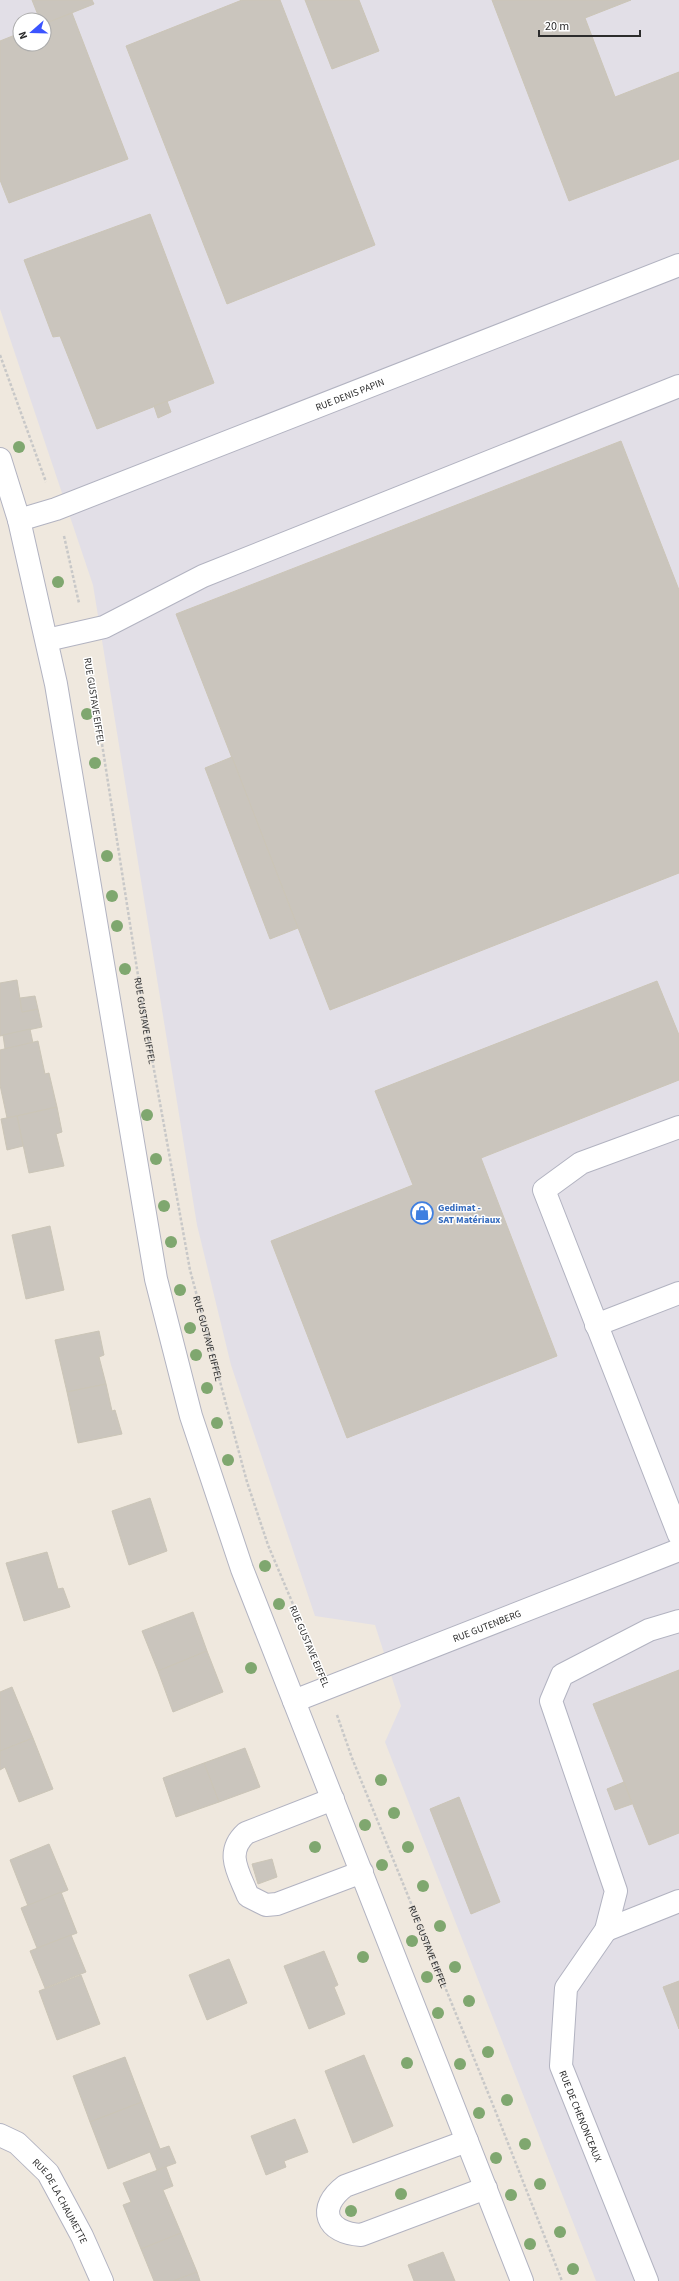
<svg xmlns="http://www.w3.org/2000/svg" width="679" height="2281" viewBox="0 0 679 2281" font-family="'Source Sans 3',sans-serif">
  <rect width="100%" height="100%" fill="#efe8de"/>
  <!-- industrial -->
  <path fill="#e2dfe7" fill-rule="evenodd" d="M0 0H679V2281H596L385 1742 401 1706 375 1625 315 1616 231 1365 197 1225 93 585 0 309ZM20 20H44V44H20Z"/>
  <!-- building -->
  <g fill="#cac5bd" stroke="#cbc5b7">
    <polygon points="32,0 92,0 94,4 44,24 44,20 40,20"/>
    <polygon points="242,0 280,0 375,245 227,304 126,46"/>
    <polygon points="305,0 359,0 379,51 332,69"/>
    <polygon points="492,0 631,0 585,18 615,97 679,72 679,159 569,201"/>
    <polygon points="72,13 128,159 9,203 0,180 0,41 20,33 20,44 44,44 44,24"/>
    <polygon points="150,214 214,383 97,429 60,336 53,337 24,260"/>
    <polygon points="167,401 171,412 158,418 154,406"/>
    <polygon points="621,441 679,590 679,873 330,1010 176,614"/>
    <polygon points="232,757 298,928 270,939 205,768"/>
    <polygon points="17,980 22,1012 38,1009 42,1027 0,1036 0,983"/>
    <polygon points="657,981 679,1035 679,1080 481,1158 557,1356 347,1438 271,1241 413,1185 375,1091"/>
    <polygon points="35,996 38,1009 22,1012 20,998"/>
    <polygon points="30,1029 33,1043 5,1049 3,1035"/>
    <polygon points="38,1041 45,1074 49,1073 57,1107 7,1118 0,1085 0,1050"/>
    <polygon points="57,1107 62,1132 56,1134 64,1166 29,1173 17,1116"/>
    <polygon points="17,1116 23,1146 7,1150 1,1119"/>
    <polygon points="50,1226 64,1290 26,1299 12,1235"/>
    <polygon points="99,1331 104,1355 99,1357 106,1384 67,1392 55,1340"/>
    <polygon points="106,1384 112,1411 115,1410 122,1434 78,1443 67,1392"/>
    <polygon points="150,1498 167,1551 129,1565 112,1511"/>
    <polygon points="47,1552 58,1589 63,1588 70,1607 24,1621 6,1563"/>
    <polygon points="193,1612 207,1651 158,1671 142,1631"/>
    <polygon points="207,1651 223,1692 173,1712 158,1671"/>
    <polygon points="679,1670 679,1833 649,1845 593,1704"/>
    <polygon points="12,1687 33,1738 0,1751 0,1692"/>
    <polygon points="33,1738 53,1789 19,1802 5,1767 0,1770 0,1751"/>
    <polygon points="245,1748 260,1787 219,1802 204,1763"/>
    <polygon points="204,1763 219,1802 176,1817 163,1778"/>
    <polygon points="624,1782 632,1804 615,1810 607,1789"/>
    <polygon points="459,1797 500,1902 471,1914 430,1809"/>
    <polygon points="49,1844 68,1890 28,1906 10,1860"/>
    <polygon points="272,1859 277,1877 258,1884 252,1864"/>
    <polygon points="61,1892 77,1933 37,1948 21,1908"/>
    <polygon points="71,1935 86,1972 45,1988 30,1951"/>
    <polygon points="324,1951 338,1985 334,1987 345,2014 309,2029 284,1966"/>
    <polygon points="229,1959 247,2003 207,2020 189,1975"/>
    <polygon points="81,1975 100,2024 57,2040 39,1991"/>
    <polygon points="679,1981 679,2029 663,1987"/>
    <polygon points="364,2055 393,2126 353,2143 325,2071"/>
    <polygon points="125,2057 142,2102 90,2122 73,2076"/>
    <polygon points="142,2102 160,2149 169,2146 176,2163 157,2170 150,2152 108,2169 90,2122"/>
    <polygon points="295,2119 308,2152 284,2161 286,2167 266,2175 251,2136"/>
    <polygon points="166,2167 173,2186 163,2190 181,2233 141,2249 123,2205 131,2202 123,2183"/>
    <polygon points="181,2233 197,2272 173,2281 154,2281 141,2249"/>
    <polygon points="443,2252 455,2281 414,2281 408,2265"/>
    <polygon points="197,2272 200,2281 173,2281"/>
  </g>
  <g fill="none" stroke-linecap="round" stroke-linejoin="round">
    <!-- minor casing -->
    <g stroke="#b2b3c1" stroke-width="24">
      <g id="minor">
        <polyline points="0,459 19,520 56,684 156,1279 191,1416 242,1569 522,2281"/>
        <path id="s3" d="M19 520 56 509 679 265"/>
        <polyline points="47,640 104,627 203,576 679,386"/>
        <polyline points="679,1127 581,1163 544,1190 679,1535"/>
        <polyline points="596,1325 679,1293"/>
        <path id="s4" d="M294 1701 679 1550"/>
        <path d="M333 1799 246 1833C224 1853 239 1873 248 1896L266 1905 277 1904 362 1872"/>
        <polyline points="606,1930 679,1901"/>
        <path id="s5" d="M0 2135 17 2143 48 2173 82 2236 102 2281"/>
        <path d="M467 2141 345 2186C316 2208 326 2233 361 2235L486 2188"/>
        <polyline points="647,2281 561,2066 566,1988 606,1930 616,1891 551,1701 562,1675 649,1630 679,1621"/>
      </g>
    </g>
    <!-- path -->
    <g stroke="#c8c8c8" stroke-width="2.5" stroke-dasharray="3 2" stroke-linecap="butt">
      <polyline points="0,355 46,482"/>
      <polyline points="64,536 79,603"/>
      <path id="s1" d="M89 660 144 1014 190 1270 247 1482 268 1545 317 1661"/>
      <path id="s2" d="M337 1715 352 1758 495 2110 562 2281"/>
    </g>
    <!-- minor -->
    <use href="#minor" stroke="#fff" stroke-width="22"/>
  </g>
  <!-- trees -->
  <g fill="#7fa76f">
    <circle cx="19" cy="447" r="6"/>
    <circle cx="58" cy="582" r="6"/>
    <circle cx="87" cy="714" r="6"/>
    <circle cx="95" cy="763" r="6"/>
    <circle cx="107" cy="856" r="6"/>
    <circle cx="112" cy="896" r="6"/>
    <circle cx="117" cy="926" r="6"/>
    <circle cx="125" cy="969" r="6"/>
    <circle cx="147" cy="1115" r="6"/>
    <circle cx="156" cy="1159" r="6"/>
    <circle cx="164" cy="1206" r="6"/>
    <circle cx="171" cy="1242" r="6"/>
    <circle cx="180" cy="1290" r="6"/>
    <circle cx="190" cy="1328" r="6"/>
    <circle cx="196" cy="1355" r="6"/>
    <circle cx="207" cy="1388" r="6"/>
    <circle cx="217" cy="1423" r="6"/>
    <circle cx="228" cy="1460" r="6"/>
    <circle cx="265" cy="1566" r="6"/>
    <circle cx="279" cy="1604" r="6"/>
    <circle cx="251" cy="1668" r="6"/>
    <circle cx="381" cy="1780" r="6"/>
    <circle cx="394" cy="1813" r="6"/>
    <circle cx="365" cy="1825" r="6"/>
    <circle cx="315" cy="1847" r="6"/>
    <circle cx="408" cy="1847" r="6"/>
    <circle cx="382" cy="1865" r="6"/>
    <circle cx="423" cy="1886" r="6"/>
    <circle cx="440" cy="1926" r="6"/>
    <circle cx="412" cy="1941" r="6"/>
    <circle cx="363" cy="1957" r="6"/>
    <circle cx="455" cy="1967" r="6"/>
    <circle cx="427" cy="1977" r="6"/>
    <circle cx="469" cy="2001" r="6"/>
    <circle cx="438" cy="2013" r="6"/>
    <circle cx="488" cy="2052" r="6"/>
    <circle cx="407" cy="2063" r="6"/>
    <circle cx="460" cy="2064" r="6"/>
    <circle cx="507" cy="2100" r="6"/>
    <circle cx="479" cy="2113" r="6"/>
    <circle cx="525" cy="2144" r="6"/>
    <circle cx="496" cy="2158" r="6"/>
    <circle cx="540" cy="2184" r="6"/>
    <circle cx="401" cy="2194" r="6"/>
    <circle cx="511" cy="2195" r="6"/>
    <circle cx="351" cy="2211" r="6"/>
    <circle cx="560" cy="2232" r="6"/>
    <circle cx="530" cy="2244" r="6"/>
    <circle cx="573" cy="2269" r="6"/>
  </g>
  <!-- icons -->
  <defs>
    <g id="shop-ring" transform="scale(1.15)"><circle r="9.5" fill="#fff" stroke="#3f7fe0" stroke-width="1.5"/><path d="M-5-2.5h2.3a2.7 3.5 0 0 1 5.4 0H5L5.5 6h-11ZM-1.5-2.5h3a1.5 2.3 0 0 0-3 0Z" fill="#3f7fe0"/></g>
  </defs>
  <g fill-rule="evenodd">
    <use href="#shop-ring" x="422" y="1213"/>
  </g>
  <g text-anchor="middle" stroke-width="3" stroke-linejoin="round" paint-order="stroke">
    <!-- street labels -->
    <g font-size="10" fill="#2c2c2c" stroke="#fff">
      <text dy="4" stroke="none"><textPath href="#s3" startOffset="354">RUE DENIS PAPIN</textPath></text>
      <text transform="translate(95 701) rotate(81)" y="4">RUE GUSTAVE EIFFEL</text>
      <text dy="4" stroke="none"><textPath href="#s1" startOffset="365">RUE GUSTAVE EIFFEL</textPath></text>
      <text dy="4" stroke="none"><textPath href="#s1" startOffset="689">RUE GUSTAVE EIFFEL</textPath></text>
      <text dy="4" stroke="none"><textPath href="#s4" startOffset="207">RUE GUTENBERG</textPath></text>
      <text transform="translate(310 1646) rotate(67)" y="4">RUE GUSTAVE EIFFEL</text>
      <text dy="4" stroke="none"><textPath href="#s2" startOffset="249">RUE GUSTAVE EIFFEL</textPath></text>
      <text transform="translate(581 2116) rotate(68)" y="4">RUE DE CHENONCEAUX</text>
      <text dy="4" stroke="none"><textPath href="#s5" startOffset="92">RUE DE LA CHAUMETTE</textPath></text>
    </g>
    <!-- shop labels -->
    <g font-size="10" font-weight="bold" fill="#366cbe" stroke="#fff" text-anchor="start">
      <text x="438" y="1211">Gedimat -<tspan x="438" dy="12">SAT Matériaux</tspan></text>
    </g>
  </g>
  <!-- north arrow -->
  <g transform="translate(32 32) rotate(250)"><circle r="19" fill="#ffffff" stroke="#ababab"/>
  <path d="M0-3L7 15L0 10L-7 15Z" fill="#3b54ff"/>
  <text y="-6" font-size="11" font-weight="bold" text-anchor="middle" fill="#2c2c2c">N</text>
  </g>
  <!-- scale -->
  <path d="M539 30v6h101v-6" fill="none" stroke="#2c2c2c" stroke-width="2"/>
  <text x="545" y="30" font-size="12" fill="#2c2c2c" stroke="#ffffff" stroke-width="3" paint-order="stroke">20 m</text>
</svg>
